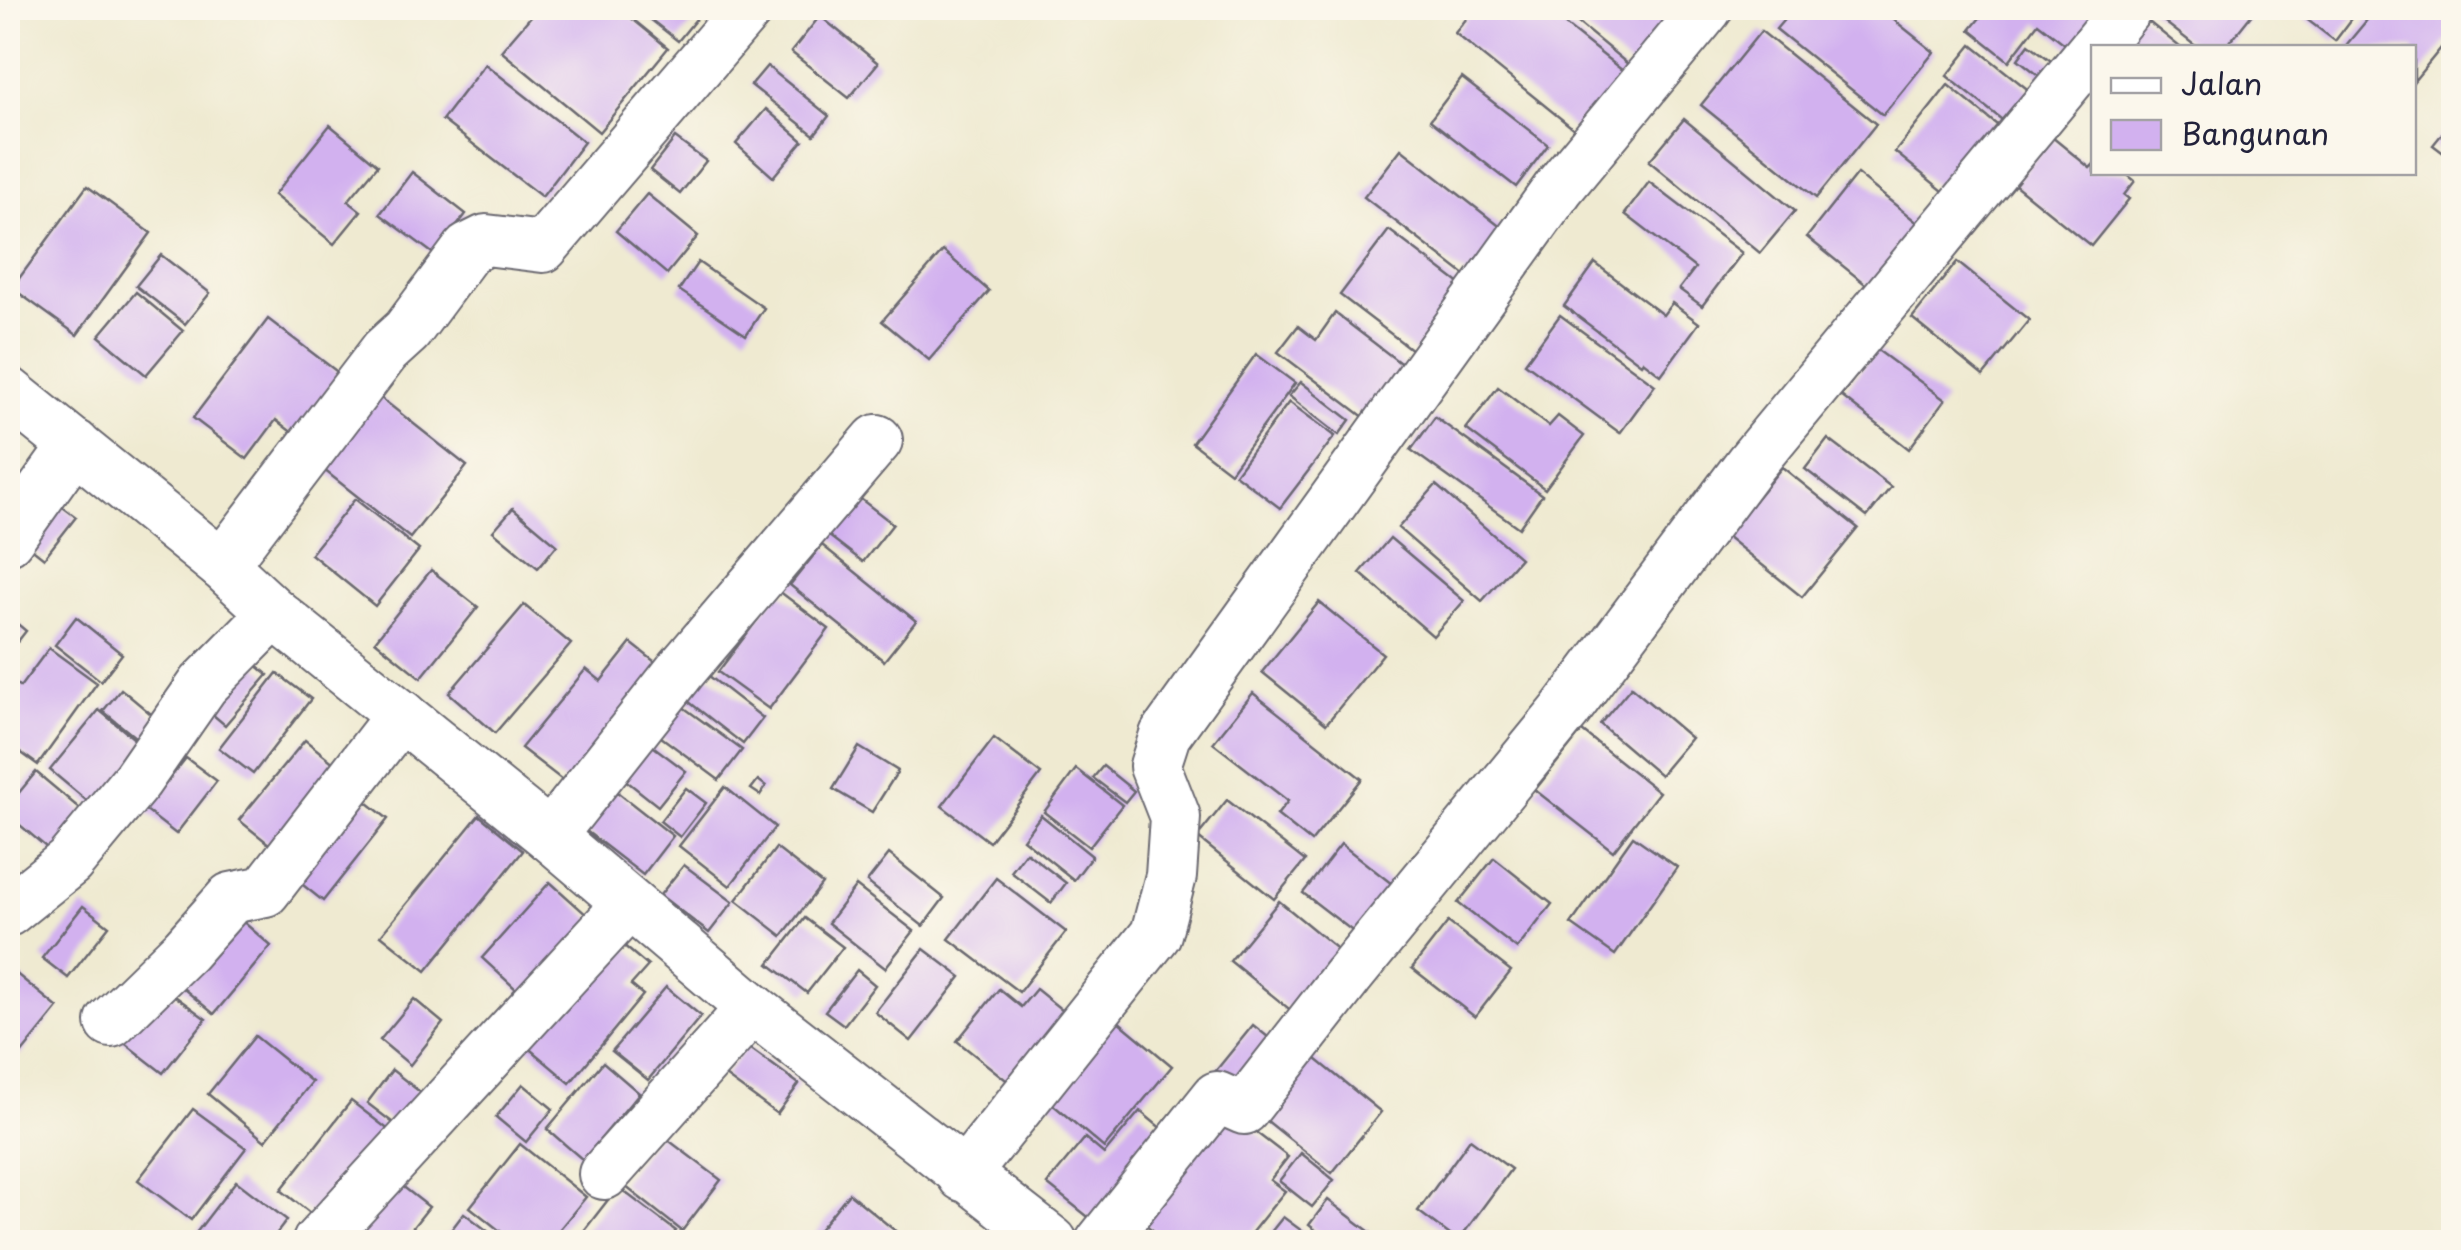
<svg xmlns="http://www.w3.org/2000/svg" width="2461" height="1250" viewBox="0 0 2461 1250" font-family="'Playpen Sans',sans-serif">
  <rect width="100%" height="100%" fill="#fbf7ec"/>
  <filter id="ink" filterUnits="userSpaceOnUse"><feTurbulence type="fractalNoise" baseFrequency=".01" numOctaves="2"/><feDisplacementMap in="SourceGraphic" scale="20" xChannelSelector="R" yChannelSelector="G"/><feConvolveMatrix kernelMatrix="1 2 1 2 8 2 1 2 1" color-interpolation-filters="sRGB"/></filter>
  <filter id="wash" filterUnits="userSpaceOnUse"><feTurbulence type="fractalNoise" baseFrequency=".0048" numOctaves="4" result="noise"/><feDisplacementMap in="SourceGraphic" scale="40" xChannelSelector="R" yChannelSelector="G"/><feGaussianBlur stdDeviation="2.25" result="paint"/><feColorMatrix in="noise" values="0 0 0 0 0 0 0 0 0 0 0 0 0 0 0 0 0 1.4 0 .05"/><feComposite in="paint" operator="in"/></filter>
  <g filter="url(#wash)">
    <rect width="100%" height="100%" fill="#efead1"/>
    <g id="blocks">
      <!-- building -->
      <g fill="#d2b1ef">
        <polygon points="538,8 619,8 668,48 599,132 501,51"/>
        <polygon points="636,8 705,8 678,41"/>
        <polygon points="1475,8 1544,8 1628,75 1580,134 1455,33"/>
        <polygon points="1560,8 1655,8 1674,23 1635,70"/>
        <polygon points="1794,8 1879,8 1934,52 1883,115 1776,29"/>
        <polygon points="1988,8 2109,8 2079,55 2038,23 2009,61 1970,30"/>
        <polygon points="2147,8 2257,8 2225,48 2198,48"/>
        <polygon points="2292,8 2360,8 2335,41"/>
        <polygon points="2377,8 2454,8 2454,32 2414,81 2414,48 2350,48 2347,44"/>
        <polygon points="2139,14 2181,48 2112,48"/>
        <polygon points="820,16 878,63 849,98 791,52"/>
        <polygon points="1761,31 1876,124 1816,198 1701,105"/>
        <polygon points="2029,44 2063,70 2052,86 2018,59"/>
        <polygon points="1972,45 2041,100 2016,131 1947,76"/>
        <polygon points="485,64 584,142 542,197 442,120"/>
        <polygon points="767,66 829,116 814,135 751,85"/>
        <polygon points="1462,78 1548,145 1516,187 1430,120"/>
        <polygon points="1948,85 2013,138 1959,204 1895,152"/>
        <polygon points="766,109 803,141 773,177 736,144"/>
        <polygon points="1684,119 1795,211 1760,253 1649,161"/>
        <polygon points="2454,119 2454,161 2433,145"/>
        <polygon points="330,125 378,165 348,201 361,211 334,244 274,195"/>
        <polygon points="2052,137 2090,168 2094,164 2094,172 2124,172 2135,181 2124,195 2129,199 2091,246 2014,184"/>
        <polygon points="675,138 706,161 680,194 650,170"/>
        <polygon points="1401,149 1507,232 1470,279 1364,197"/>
        <polygon points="412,172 466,214 435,255 380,214"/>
        <polygon points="1857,174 1930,233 1880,296 1807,237"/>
        <polygon points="1649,182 1742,253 1702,306 1679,289 1695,268 1625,214"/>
        <polygon points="87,186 151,233 77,335 12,288"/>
        <polygon points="647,194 698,236 667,274 616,231"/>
        <polygon points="1389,230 1465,288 1416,353 1340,295"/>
        <polygon points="943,251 989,291 929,360 882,321"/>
        <polygon points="161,255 210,293 185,324 136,286"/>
        <polygon points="698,262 764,308 746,335 679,290"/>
        <polygon points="1957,262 2029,320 1983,376 1912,318"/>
        <polygon points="1595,263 1663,315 1672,303 1699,323 1661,375 1643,361 1641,364 1564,306"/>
        <polygon points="136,292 183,331 146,375 99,336"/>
        <polygon points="1335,313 1408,369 1369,421 1278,352 1298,326 1316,340"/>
        <polygon points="1560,315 1655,385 1620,433 1525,363"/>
        <polygon points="268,319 340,374 294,434 276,420 247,459 193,418"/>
        <polygon points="1876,349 1945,400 1909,449 1841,396"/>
        <polygon points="1256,354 1295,383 1230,472 1192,443"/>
        <polygon points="1301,382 1350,420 1339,435 1289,396"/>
        <polygon points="1498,387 1549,426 1558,416 1584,436 1545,489 1466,429"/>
        <polygon points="376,394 467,466 410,538 319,466"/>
        <polygon points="1289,402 1335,436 1280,508 1235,474"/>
        <polygon points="1435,417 1542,495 1519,528 1411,450"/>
        <polygon points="1828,439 1891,487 1867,517 1805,469"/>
        <polygon points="1782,467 1858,528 1802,597 1726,536"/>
        <polygon points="8,468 34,489 8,523"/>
        <polygon points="1436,485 1520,558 1482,601 1398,528"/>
        <polygon points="849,490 893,524 863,562 820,529"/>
        <polygon points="52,499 76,517 44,558 20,539"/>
        <polygon points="355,499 419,550 375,606 311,554"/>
        <polygon points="513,508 557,545 538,568 493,531"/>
        <polygon points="1390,538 1464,601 1433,636 1360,573"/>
        <polygon points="822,545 916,621 884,661 790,585"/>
        <polygon points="431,570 478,607 421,678 375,641"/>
        <polygon points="779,591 829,629 769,709 718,672"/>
        <polygon points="1319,602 1383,654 1326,724 1262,672"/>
        <polygon points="524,605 571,644 495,733 449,693"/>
        <polygon points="8,616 26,631 8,654"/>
        <polygon points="76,617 122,654 101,681 55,645"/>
        <polygon points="631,643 664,669 570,786 521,748 586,669 601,681"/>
        <polygon points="49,648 97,683 38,765 8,743 8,684 11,679 20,687"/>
        <polygon points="242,653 268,675 225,725 199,703"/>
        <polygon points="704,672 763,718 743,744 684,698"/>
        <polygon points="277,673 311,699 253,774 219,748"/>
        <polygon points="1631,687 1691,738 1660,775 1600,724"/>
        <polygon points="121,689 163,724 146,746 103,711"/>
        <polygon points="1253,693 1362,779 1311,842 1277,815 1288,801 1213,743"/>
        <polygon points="679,704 742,750 719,780 657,734"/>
        <polygon points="99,710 149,751 99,811 50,770"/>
        <polygon points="1582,731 1659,792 1613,851 1535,790"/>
        <polygon points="994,738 1041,774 989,842 942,806"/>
        <polygon points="305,740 345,772 280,853 239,820"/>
        <polygon points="646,741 686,771 658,806 619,775"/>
        <polygon points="859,747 898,771 872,812 833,789"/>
        <polygon points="186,758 217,781 176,834 145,810"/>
        <polygon points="1103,766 1134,791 1125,802 1093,778"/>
        <polygon points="1076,769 1122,805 1089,847 1044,812"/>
        <polygon points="36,772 92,819 59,858 8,815 8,806"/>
        <polygon points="758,780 766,786 760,795 751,789"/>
        <polygon points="725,787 775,827 730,886 679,846"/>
        <polygon points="612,788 673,836 643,875 581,827"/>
        <polygon points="686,788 706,803 680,837 660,821"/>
        <polygon points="353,791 388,819 323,901 288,873"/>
        <polygon points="1227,800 1305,861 1274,899 1197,837"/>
        <polygon points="479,815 523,851 426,971 381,935"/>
        <polygon points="1041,815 1092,856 1074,880 1023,839"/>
        <polygon points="1633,836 1677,867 1615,955 1571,924"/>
        <polygon points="1341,844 1406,895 1368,943 1303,893"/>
        <polygon points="776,848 822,884 782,936 736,900"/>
        <polygon points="1026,852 1066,883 1051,903 1011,872"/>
        <polygon points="889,854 944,898 923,926 867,882"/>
        <polygon points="1494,858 1552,904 1517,949 1458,903"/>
        <polygon points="684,865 733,902 709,933 660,895"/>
        <polygon points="996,878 1066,932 1019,992 949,939"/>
        <polygon points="550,882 598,925 529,1001 482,958"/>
        <polygon points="856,886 914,931 885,968 828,923"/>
        <polygon points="1279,901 1352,961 1304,1021 1230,961"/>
        <polygon points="83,906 109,926 68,978 42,958"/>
        <polygon points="231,911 271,946 214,1014 172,979"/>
        <polygon points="805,918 843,947 807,993 769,964"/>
        <polygon points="1448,922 1511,971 1475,1017 1412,968"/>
        <polygon points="616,939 648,966 631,985 643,995 570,1083 525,1045"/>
        <polygon points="924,949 961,977 911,1041 875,1012"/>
        <polygon points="8,967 58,1008 20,1055 8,1045"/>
        <polygon points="857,970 875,985 844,1025 825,1011"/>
        <polygon points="160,985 206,1019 163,1073 118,1038"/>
        <polygon points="666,987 701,1016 648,1080 612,1051"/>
        <polygon points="999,989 1021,1007 1036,989 1068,1015 1015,1087 957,1041"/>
        <polygon points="414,999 443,1023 410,1065 380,1040"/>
        <polygon points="1112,1016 1172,1066 1104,1148 1044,1097"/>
        <polygon points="1253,1025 1284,1050 1245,1098 1214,1073"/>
        <polygon points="255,1036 312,1082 265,1141 208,1094"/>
        <polygon points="747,1046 799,1084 777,1114 725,1076"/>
        <polygon points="1311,1055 1381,1112 1332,1173 1261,1116"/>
        <polygon points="603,1062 639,1093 583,1160 547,1129"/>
        <polygon points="392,1070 434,1103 409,1135 367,1103"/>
        <polygon points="523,1084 553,1109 526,1142 496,1117"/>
        <polygon points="351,1101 394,1134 324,1224 281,1190"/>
        <polygon points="1223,1107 1288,1157 1270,1180 1285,1191 1244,1242 1168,1242 1137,1218"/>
        <polygon points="193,1109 246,1148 191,1220 138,1180"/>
        <polygon points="1140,1111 1180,1144 1107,1232 1047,1184 1085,1138 1104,1154"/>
        <polygon points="659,1133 721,1180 682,1231 621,1183"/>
        <polygon points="1470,1139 1511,1169 1458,1241 1418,1211"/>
        <polygon points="520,1144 586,1197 549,1242 514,1242 470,1207"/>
        <polygon points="1301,1153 1334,1180 1312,1207 1279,1181"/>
        <polygon points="392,1178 429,1207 401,1242 342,1242"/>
        <polygon points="236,1181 287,1220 270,1242 189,1242"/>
        <polygon points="618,1187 676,1231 667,1242 596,1242 583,1232"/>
        <polygon points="849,1193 899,1234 892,1242 809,1242"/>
        <polygon points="1328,1200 1370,1232 1362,1242 1331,1242 1309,1225"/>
        <polygon points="464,1213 502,1242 442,1242"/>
        <polygon points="1283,1217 1317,1242 1263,1242"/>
        <polygon points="1138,1227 1158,1242 1126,1242"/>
      </g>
    </g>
  </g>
  <g filter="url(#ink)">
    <use href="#blocks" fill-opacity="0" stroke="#6a6870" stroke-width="2.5"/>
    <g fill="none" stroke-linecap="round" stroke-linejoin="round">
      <!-- minor casing -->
      <g stroke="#6a6870" stroke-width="54">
        <g id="minor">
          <polyline points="2095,48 2127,8"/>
          <polyline points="8,392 222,565 274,613 550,836 752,1008 1052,1242"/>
          <polyline points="8,539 75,445"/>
          <polyline points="222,565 385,351 407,331 468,249 486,240 543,247 748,8"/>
          <polyline points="550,836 681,670 877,440"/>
          <polyline points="8,911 69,862 137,780 203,685 274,613"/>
          <polyline points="111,1022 185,950 231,898 265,891 401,715"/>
          <polyline points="604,1174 752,1008"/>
          <polyline points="963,1176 1156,934 1171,876 1175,817 1155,766 1165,735 1560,186 1707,8"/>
          <polyline points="318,1242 628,905"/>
          <polyline points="1101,1242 1217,1097 1244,1109 1348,976 1565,711 1750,464 2094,49"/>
        </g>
      </g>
      <!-- minor -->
      <use href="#minor" stroke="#fff" stroke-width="50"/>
    </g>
  </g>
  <!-- margin -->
  <rect width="2461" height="1250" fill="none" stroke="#fbf7ec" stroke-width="40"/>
  <!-- legend -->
  <rect x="2091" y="45" width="325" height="130" fill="#fbf7ec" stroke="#a4a2a5" stroke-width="2.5"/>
  <rect x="2111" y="78" width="50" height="15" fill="#ffffff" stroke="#a4a2a5" stroke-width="2.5"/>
  <text x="2181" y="95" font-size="30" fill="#22223b">Jalan</text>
  <rect x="2111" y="120" width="50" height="30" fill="#d2b1ef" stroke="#a4a2a5" stroke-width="2.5"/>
  <text x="2181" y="145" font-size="30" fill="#22223b">Bangunan</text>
</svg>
